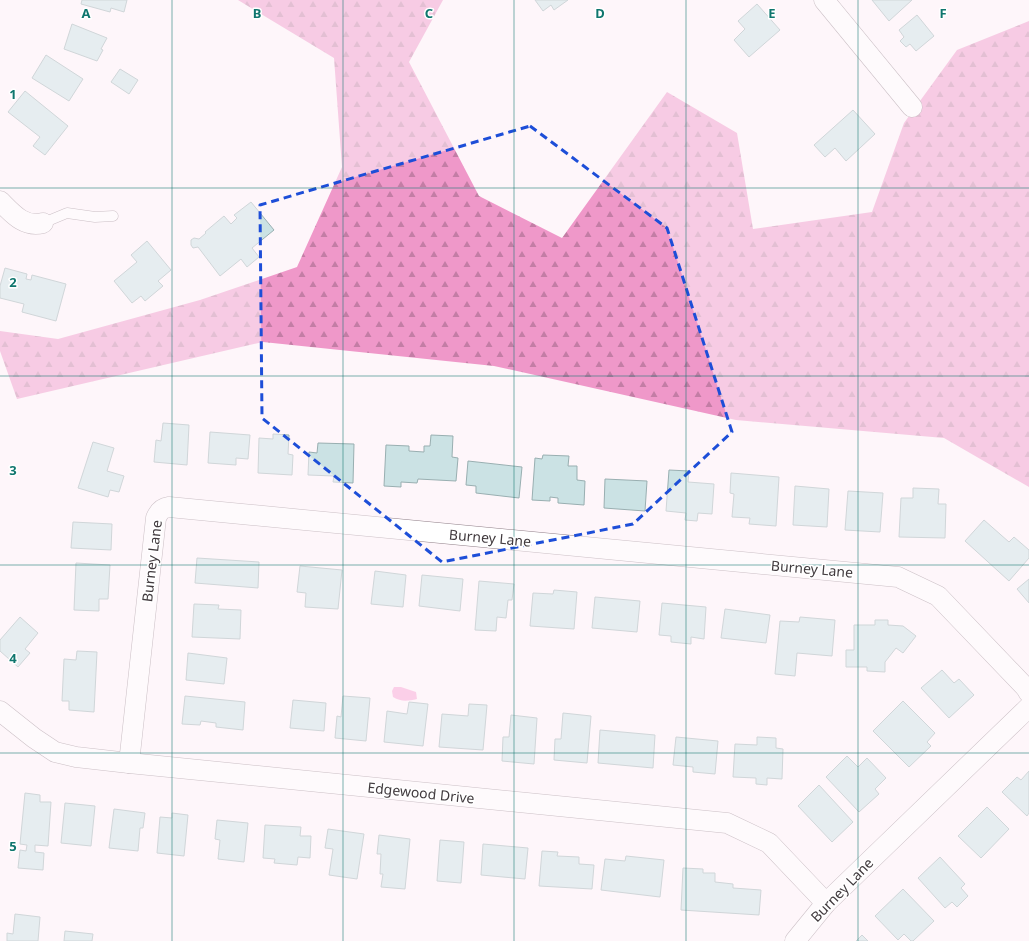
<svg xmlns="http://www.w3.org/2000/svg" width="1029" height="941" viewBox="0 0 1029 941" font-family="'Noto Sans',sans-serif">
  <defs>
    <pattern id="forest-firs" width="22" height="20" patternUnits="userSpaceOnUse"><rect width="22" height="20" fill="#ef98c9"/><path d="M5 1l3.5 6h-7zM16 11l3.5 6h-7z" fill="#c37da5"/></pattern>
  </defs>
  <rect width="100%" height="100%" fill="#fef6fa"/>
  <!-- forest -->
  <polygon fill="url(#forest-firs)" points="238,0 443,0 409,62 479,196 562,238 667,92 737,133 753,229 872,212 904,123 957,50 1029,21 1029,487 944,438 736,420 494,366 263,342 17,399 0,351 0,331 58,339 200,300 297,267 342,167 334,58"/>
  <!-- water -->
  <path fill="#f9a1d3" d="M394 687H401L416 692 417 699C408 701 401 702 393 697L392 691Z"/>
  <!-- building -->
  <g fill="#cbe2e4" stroke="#99afb1">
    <polygon points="82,0 127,0 124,12 111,8 110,12 81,4"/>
    <polygon points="535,0 568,0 554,10 551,5 543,11"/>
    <polygon points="872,0 912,0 889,21"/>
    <polygon points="757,4 780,30 749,57 734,40 745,29 738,21"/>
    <polygon points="917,15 934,36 916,51 910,44 906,47 900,41 904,37 899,30"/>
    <polygon points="72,24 107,38 101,49 103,50 97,61 64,49"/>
    <polygon points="46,55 83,79 69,101 32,78"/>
    <polygon points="120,69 138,80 129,94 111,82"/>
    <polygon points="25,91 68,126 45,155 33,146 40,137 8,112"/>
    <polygon points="853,110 875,134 846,161 835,148 825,157 814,145"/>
    <polygon points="251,202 274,230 252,248 259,257 247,267 241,259 220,276 198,247 193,248 191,245 191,240 194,238 199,239 206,233 205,232 224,216 231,224 237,218 234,215"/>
    <polygon points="147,241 171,270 158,281 163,286 145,301 141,296 132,303 114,281 137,262 131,255"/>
    <polygon points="5,268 27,274 26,279 31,280 32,275 66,284 56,321 22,312 24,304 0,298 0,286"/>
    <polygon points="163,423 189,425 187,465 154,462 156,440 161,441"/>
    <polygon points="210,432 250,435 248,459 236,458 236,465 208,463"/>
    <polygon points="273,434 289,435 288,454 293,455 292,475 258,473 259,438 273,439"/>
    <polygon points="431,435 453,436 452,457 458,458 456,481 418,479 417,483 401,482 401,487 384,486 386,445 409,446 409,451 424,452 424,446 430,446"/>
    <polygon points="93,442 114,448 107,471 124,476 119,492 110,490 108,497 78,488"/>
    <polygon points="318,443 354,444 353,483 333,482 334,476 308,475 309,452 317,453"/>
    <polygon points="543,455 569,456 568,466 577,466 577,480 585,481 584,505 558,503 558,498 550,497 550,501 532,500 535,458 542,459"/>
    <polygon points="468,461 522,467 519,498 476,493 476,486 466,485"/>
    <polygon points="669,470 689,471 688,482 714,484 712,514 698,513 697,521 685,520 686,513 666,511"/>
    <polygon points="731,473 779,477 776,526 749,524 750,518 732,517 734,494 730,493"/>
    <polygon points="605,479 647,481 645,511 604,508"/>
    <polygon points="795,486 829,489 827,527 793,525"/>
    <polygon points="913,488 939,489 938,504 946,504 945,538 899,537 901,498 913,498"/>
    <polygon points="848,491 883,493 880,532 845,530"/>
    <polygon points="984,520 1009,542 1014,537 1029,550 1029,558 1009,581 965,541"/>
    <polygon points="73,522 112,524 111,550 71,548"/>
    <polygon points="197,558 259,562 258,588 195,583"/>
    <polygon points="76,563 110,565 108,599 99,599 99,611 74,610"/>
    <polygon points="300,566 342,570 338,609 305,607 306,593 297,592"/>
    <polygon points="375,571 406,575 403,607 371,604"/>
    <polygon points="422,575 463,579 460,611 419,606"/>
    <polygon points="1029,579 1029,603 1017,589"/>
    <polygon points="479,581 514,584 512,600 508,600 506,618 497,617 496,631 475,630"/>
    <polygon points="554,590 577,592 574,629 530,626 533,593 553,594"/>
    <polygon points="595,597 640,601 637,632 592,628"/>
    <polygon points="662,603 706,607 704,639 691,637 691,644 671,642 671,636 659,635"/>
    <polygon points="194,604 219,605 218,609 241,610 240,639 192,637"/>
    <polygon points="725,609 770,615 766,643 721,638"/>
    <polygon points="20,617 38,633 25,649 30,653 18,667 0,651 0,640"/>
    <polygon points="800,617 835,620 832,656 797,653 795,676 775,674 780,621 799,622"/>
    <polygon points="875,620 888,620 888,625 903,626 916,636 903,653 896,648 885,662 885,672 867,671 867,667 846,667 846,650 854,650 854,625 875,625"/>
    <polygon points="77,651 97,652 94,712 69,710 69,701 62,701 64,659 76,660"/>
    <polygon points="188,653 227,658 224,684 186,680"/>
    <polygon points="942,670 954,683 959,679 974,695 949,718 921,688"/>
    <polygon points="185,696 245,702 243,730 216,727 216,723 201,721 200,725 182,724"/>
    <polygon points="343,696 370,698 366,741 335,738 337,716 341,717"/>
    <polygon points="293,700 326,703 324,731 290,728"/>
    <polygon points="903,701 935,733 927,742 931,746 909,767 873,731"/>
    <polygon points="409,702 428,704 423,746 384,742 387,711 407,714"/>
    <polygon points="469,704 487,705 483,750 439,747 442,714 468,716"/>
    <polygon points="563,713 591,716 587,763 554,760 555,739 561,739"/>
    <polygon points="511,715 537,718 534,764 502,761 503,737 509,737"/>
    <polygon points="600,730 655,735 653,768 598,763"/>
    <polygon points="676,737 718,741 715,774 693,772 693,767 673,765"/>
    <polygon points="757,737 776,738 776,748 783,749 782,779 767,778 767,785 756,784 756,778 733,777 735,744 757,745"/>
    <polygon points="847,756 858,767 867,758 886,778 875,789 879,794 859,812 826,777"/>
    <polygon points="1029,771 1029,813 1027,816 1002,792 1017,777 1021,780"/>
    <polygon points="819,785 853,822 832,842 798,806"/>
    <polygon points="25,793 40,795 40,802 51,802 48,846 35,845 35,852 44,853 43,870 18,868 20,850 26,851 27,845 20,844"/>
    <polygon points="65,803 95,806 91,846 61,843"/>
    <polygon points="987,807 1009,829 981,858 958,836"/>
    <polygon points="114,809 145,813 143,828 140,828 138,851 109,848"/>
    <polygon points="172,813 188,815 184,856 157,853 160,817 172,818"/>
    <polygon points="217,820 248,823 244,862 218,859 220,840 215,839"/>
    <polygon points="265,825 301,827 300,836 311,836 310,858 298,857 297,865 274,863 275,859 263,858"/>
    <polygon points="328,829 364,834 357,879 329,875 333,849 325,848"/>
    <polygon points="379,835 410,839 405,889 381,887 383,874 380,874 381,854 377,854"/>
    <polygon points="440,840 464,842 461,883 437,881"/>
    <polygon points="483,844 528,848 525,879 481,875"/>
    <polygon points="542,851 558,852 557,856 579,857 579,864 594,865 592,889 539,886"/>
    <polygon points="626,856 664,860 660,897 601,890 605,859 625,861"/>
    <polygon points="940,857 965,884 961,888 968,896 957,907 952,902 945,908 918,878"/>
    <polygon points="683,868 703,869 703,873 715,873 715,882 733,884 733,888 761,890 759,915 681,910"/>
    <polygon points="903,889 934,921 913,941 911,941 904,934 898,940 875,916"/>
    <polygon points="15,914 40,917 38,941 7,941 7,933 13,934"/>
    <polygon points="65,931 93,934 92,941 64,941"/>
    <polygon points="862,935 868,941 856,941"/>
  </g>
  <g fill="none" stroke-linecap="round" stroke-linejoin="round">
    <!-- service casing -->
    <g stroke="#907f88" stroke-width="11">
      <polyline id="service" points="43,223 67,213 95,217 113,216"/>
    </g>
    <!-- minor casing -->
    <g stroke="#907f88" stroke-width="21">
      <g id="minor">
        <polyline points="824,0 912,107"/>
        <path d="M0 201C12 213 24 228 43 223"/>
        <polyline points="0,711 34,738 55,752 76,757 129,763 727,823 769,843 826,903"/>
        <path d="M129 763 156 518C159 511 162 508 169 507L898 577 938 596 1026 688 1029 693"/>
        <polyline points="795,941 826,903 1029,707"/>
      </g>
    </g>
    <!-- service -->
    <use href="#service" stroke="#fff" stroke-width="10"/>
    <!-- minor -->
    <use href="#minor" stroke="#fff" stroke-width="20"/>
  </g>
  <!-- marked area -->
  <path d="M0 0H1029V941H0ZM530 126 667 228 732 432 633 524 442 562 262 418 260 205Z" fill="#fef6fa" fill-opacity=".55" fill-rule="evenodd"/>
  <path fill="none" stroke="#1d4ed8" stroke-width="3" stroke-dasharray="8 5" stroke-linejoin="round" d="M530 126 667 228 732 432 633 524 442 562 262 418 260 205Z"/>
  <!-- grid -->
  <path fill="none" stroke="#0f766e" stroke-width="1" stroke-opacity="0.55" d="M172 0V941M343 0V941M514 0V941M686 0V941M858 0V941M0 188H1029M0 376H1029M0 565H1029M0 753H1029"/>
  <g text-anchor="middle" stroke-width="3" stroke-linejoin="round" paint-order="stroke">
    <!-- street labels -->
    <g font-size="14" fill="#413a3e" stroke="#fff">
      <text transform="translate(490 538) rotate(5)" y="5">Burney Lane</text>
      <text transform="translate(152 561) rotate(-83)" y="5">Burney Lane</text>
      <text transform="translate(812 569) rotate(5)" y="5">Burney Lane</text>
      <text transform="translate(421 793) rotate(6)" y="5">Edgewood Drive</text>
      <text transform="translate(842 890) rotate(-46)" y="5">Burney Lane</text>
    </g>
  </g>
  <g font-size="13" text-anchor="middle" font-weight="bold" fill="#0f766e" stroke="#fff" stroke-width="3" stroke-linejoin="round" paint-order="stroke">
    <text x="86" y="18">A</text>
    <text x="257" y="18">B</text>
    <text x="429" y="18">C</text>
    <text x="600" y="18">D</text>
    <text x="772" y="18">E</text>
    <text x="943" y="18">F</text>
    <text x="13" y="99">1</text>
    <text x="13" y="287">2</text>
    <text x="13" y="475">3</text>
    <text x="13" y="663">4</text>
    <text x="13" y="851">5</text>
  </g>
</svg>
